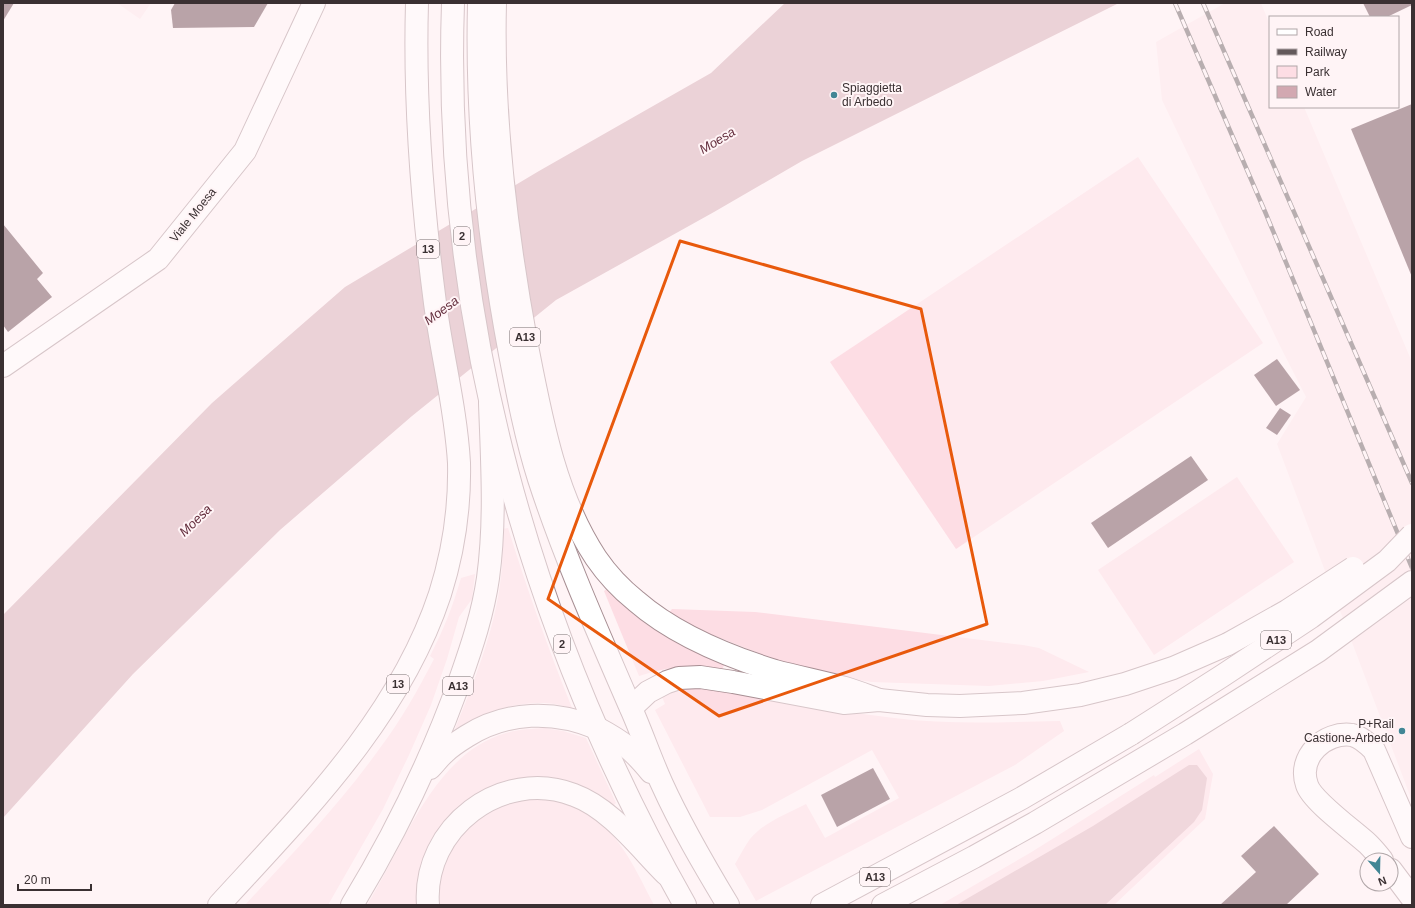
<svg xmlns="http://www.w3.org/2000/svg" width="1415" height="908" viewBox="0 0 1415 908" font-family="Helvetica,sans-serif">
  <rect width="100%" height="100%" fill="#fff4f6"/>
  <!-- built -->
  <g fill="#fde7eb">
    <polygon points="117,3 151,3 140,19"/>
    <polygon points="1225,3 1261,3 1270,25 1270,107 1304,107 1412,362 1412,801 1277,444 1306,397 1280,346 1162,100 1156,42"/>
  </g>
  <!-- green -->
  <g fill="#fddde4">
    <polygon points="1138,157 1263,343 956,549 830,362"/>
    <polygon points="1237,477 1294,562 1154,655 1098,570"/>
    <path d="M508 528C527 589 548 648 572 708 563 706 553 703 544 703 511 702 483 713 455 729 476 677 498 622 502 566 503 554 502 541 502 529Z"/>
    <path d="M475 574 472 599 459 617 447 659 431 705 409 755 383 809 328 905H245C292 854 340 804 380 748 401 720 418 690 434 659L430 656C443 631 453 606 461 578Z"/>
    <path d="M607 589C615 597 623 605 632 613 659 636 692 651 724 665L722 670C694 663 667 667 639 676L604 591Z"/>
    <polygon points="672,609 755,612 1023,645 1039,648 1089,672 1043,681 989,686 872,682 830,676 789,665 687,625 668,614"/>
    <path d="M706 687C768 698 831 711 894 718 949 725 1005 722 1060 721L1064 731 1015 765 756 901 735 864C740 856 744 847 750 839 764 822 787 814 806 804L825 838 899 798 872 750 762 810 740 817H710L655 710 665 704 662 697C677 688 688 688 706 687Z"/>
    <path d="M545 728 563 731 586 738 616 803 613 806 593 794 468 801 452 814 439 832 419 875 417 897 418 905H367C403 847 434 753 506 733 519 729 532 729 545 728Z"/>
    <polygon points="1199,749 1213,774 1205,819 1114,905 940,905 1030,853 1154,775 1155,777"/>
    <path d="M531 798C542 799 554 799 564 803 614 818 632 863 654 905H438L439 882 451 848 474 820 493 808 512 802Z"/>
  </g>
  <!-- forest -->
  <polygon fill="#ddb3bc" points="1189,765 1197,765 1207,778 1202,810 1194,822 1105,905 956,905 1093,826"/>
  <!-- water -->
  <polygon fill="#d2a8b1" points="785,3 1119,3 802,161 714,212 556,300 412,416 280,530 133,674 3,818 3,615 212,403 345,287 539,171 711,73"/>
  <!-- building -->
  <g fill="#65424b">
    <polygon points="3,3 14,3 3,21"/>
    <polygon points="175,3 268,3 254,27 173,28 171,10"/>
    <polygon points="1363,3 1412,3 1412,5 1387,17 1370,17"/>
    <polygon points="1412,104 1412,277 1351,129"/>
    <polygon points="3,224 43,273 37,279 52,297 8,332 3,325"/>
    <polygon points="1277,359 1300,390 1276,406 1254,375"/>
    <polygon points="1280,408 1291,415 1277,435 1266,428"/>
    <polygon points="1191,456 1208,480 1108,548 1091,523"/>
    <polygon points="873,768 890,799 837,827 821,795"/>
    <polygon points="1274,826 1319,874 1286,905 1220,905 1256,872 1241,856"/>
  </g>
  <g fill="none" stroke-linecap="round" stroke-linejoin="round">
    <!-- minor casing -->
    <g stroke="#a78e93" stroke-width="24">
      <g id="minor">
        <polyline points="3,366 158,259 245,151 314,3"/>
        <path d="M1382 860C1378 855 1373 849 1368 844 1354 831 1312 801 1307 785 1297 757 1325 731 1352 735 1361 737 1368 744 1374 750L1412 837"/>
        <polyline points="1391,870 1412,898"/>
        <path d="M428 905C422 828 502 767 574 795 610 808 639 847 666 874"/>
      </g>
    </g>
    <!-- major casing -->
    <g stroke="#a78e93" stroke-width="24">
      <g id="major">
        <path d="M453 3C442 319 530 631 685 905"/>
        <path d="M479 3C476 121 488 238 510 354 518 396 526 438 539 479 564 556 597 630 629 704 641 730 650 758 662 784 681 826 704 865 728 905"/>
        <path d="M597 728C623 742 632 749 651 772"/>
        <path d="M219 905C304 812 399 718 440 594 453 553 460 507 459 463 456 409 442 356 435 303 422 203 414 104 417 3"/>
      </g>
    </g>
    <!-- highway casing -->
    <g stroke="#a78e93" stroke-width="24">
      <g id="highway">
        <path d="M495 3C492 118 506 233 527 346 541 418 555 496 596 558 607 574 621 589 636 601 675 635 727 656 775 671 798 677 822 682 845 688 856 691 868 696 879 700"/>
        <polyline points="631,708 648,692 667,682 679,678 700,677 733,682 844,703 879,700 927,705 960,706 1023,703 1080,695 1125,684 1173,668 1228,644"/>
        <path d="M430 768C435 763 439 757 445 752 451 746 459 741 467 736 507 711 554 710 597 728"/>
        <path d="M352 905C395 834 432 758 460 680 472 646 483 613 488 578 496 520 492 462 490 403"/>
        <polyline points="822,905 1022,798 1131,734"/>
        <polyline points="883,905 974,857 1035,823 1185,734 1318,651 1412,582"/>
      </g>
    </g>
    <!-- minor -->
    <use href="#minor" stroke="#fff" stroke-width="22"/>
    <!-- major -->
    <use href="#major" stroke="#fff" stroke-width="22"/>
    <!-- highway -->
    <use href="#highway" stroke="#fff" stroke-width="22"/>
    <!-- rail casing -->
    <g stroke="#63595b" stroke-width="4.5">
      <g id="rail">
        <polyline points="1175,3 1266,214 1412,568"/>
        <polyline points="1203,3 1412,483"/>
      </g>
    </g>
    <!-- rail -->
    <use href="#rail" stroke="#fff4f6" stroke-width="3" stroke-dasharray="9" stroke-linecap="butt"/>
    <!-- highway-bridge casing -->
    <g stroke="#a78e93" stroke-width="24" stroke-linecap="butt">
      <g id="highway-bridge">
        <polyline points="1228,644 1287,611 1353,568"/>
        <polyline points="1131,734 1222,676 1311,617 1387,561 1412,535"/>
      </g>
    </g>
    <!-- highway-bridge -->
    <use href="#highway-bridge" stroke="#fff" stroke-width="22"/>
  </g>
  <!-- marked area -->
  <path d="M0 0H1415V908H0ZM680 241 921 309 987 624 719 716 548 599Z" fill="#fff4f6" fill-opacity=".55" fill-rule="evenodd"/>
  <path fill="none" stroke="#e8590c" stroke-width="3" stroke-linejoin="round" d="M680 241 921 309 987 624 719 716 548 599Z"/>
  <!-- markers -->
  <g fill="#428695" stroke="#fff4f6" stroke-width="1.5">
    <circle cx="834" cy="95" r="4"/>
    <circle cx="1402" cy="731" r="4"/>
  </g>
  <g text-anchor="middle" stroke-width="4" stroke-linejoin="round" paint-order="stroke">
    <!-- shield labels -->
    <g fill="#fff4f6" stroke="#756b6d" stroke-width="1">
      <rect x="454" y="227" width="16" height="18" rx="3"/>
      <rect x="417" y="240" width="22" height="18" rx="3"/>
      <rect x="510" y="328" width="30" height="18" rx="3"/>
      <rect x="1261" y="631" width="30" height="18" rx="3"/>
      <rect x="554" y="635" width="16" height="18" rx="3"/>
      <rect x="387" y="675" width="22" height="18" rx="3"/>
      <rect x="443" y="677" width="30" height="18" rx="3"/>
      <rect x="860" y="868" width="30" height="18" rx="3"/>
    </g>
    <g font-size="11" font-weight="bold" fill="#3a3032">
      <text x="462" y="240">2</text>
      <text x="428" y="253">13</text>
      <text x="525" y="341">A13</text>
      <text x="1276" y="644">A13</text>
      <text x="562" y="648">2</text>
      <text x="398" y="688">13</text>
      <text x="458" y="690">A13</text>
      <text x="875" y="881">A13</text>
    </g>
    <!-- poi labels -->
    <g font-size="12" fill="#3a3032" stroke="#fff4f6" text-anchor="start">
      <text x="842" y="92">Spiaggietta<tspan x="842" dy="14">di Arbedo</tspan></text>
      <text x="1394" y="728" text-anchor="end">P+Rail<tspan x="1394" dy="14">Castione-Arbedo</tspan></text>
    </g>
    <!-- street labels -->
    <g font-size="12" fill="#3a3032" stroke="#fff4f6">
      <text transform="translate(193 215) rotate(-51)" y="4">Viale Moesa</text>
    </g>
    <!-- water labels -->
    <g font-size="13" font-style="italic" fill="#642e3d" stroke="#fff4f6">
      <text transform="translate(717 140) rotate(-31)" y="5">Moesa</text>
      <text transform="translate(441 310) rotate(-36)" y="5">Moesa</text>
      <text transform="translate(195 520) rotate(-44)" y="5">Moesa</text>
    </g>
  </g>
  <!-- border -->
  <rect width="1415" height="908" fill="none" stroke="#3a3032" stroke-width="8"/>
  <!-- legend -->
  <rect x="1269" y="16" width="130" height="92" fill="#fff4f6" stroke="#b0a6a8"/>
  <rect x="1277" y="29" width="20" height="6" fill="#ffffff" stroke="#b0a6a8"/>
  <text x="1305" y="36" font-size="12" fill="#3a3032">Road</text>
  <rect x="1277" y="49" width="20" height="6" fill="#63595b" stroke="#b0a6a8"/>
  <text x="1305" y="56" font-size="12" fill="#3a3032">Railway</text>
  <rect x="1277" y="66" width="20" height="12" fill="#fddde4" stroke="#b0a6a8"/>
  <text x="1305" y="76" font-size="12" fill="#3a3032">Park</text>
  <rect x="1277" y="86" width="20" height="12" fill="#d2a8b1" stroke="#b0a6a8"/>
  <text x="1305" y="96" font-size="12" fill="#3a3032">Water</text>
  <!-- north arrow -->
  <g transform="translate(1379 872) rotate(160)"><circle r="19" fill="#fff4f6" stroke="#b0a6a8"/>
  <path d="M0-3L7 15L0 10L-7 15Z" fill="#428695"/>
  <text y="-6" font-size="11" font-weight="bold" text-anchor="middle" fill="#3a3032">N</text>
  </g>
  <!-- scale -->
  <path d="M18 884v6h73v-6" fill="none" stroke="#3a3032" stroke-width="2"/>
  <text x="24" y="884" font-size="12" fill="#3a3032" stroke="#fff4f6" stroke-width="3" paint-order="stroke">20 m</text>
</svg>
